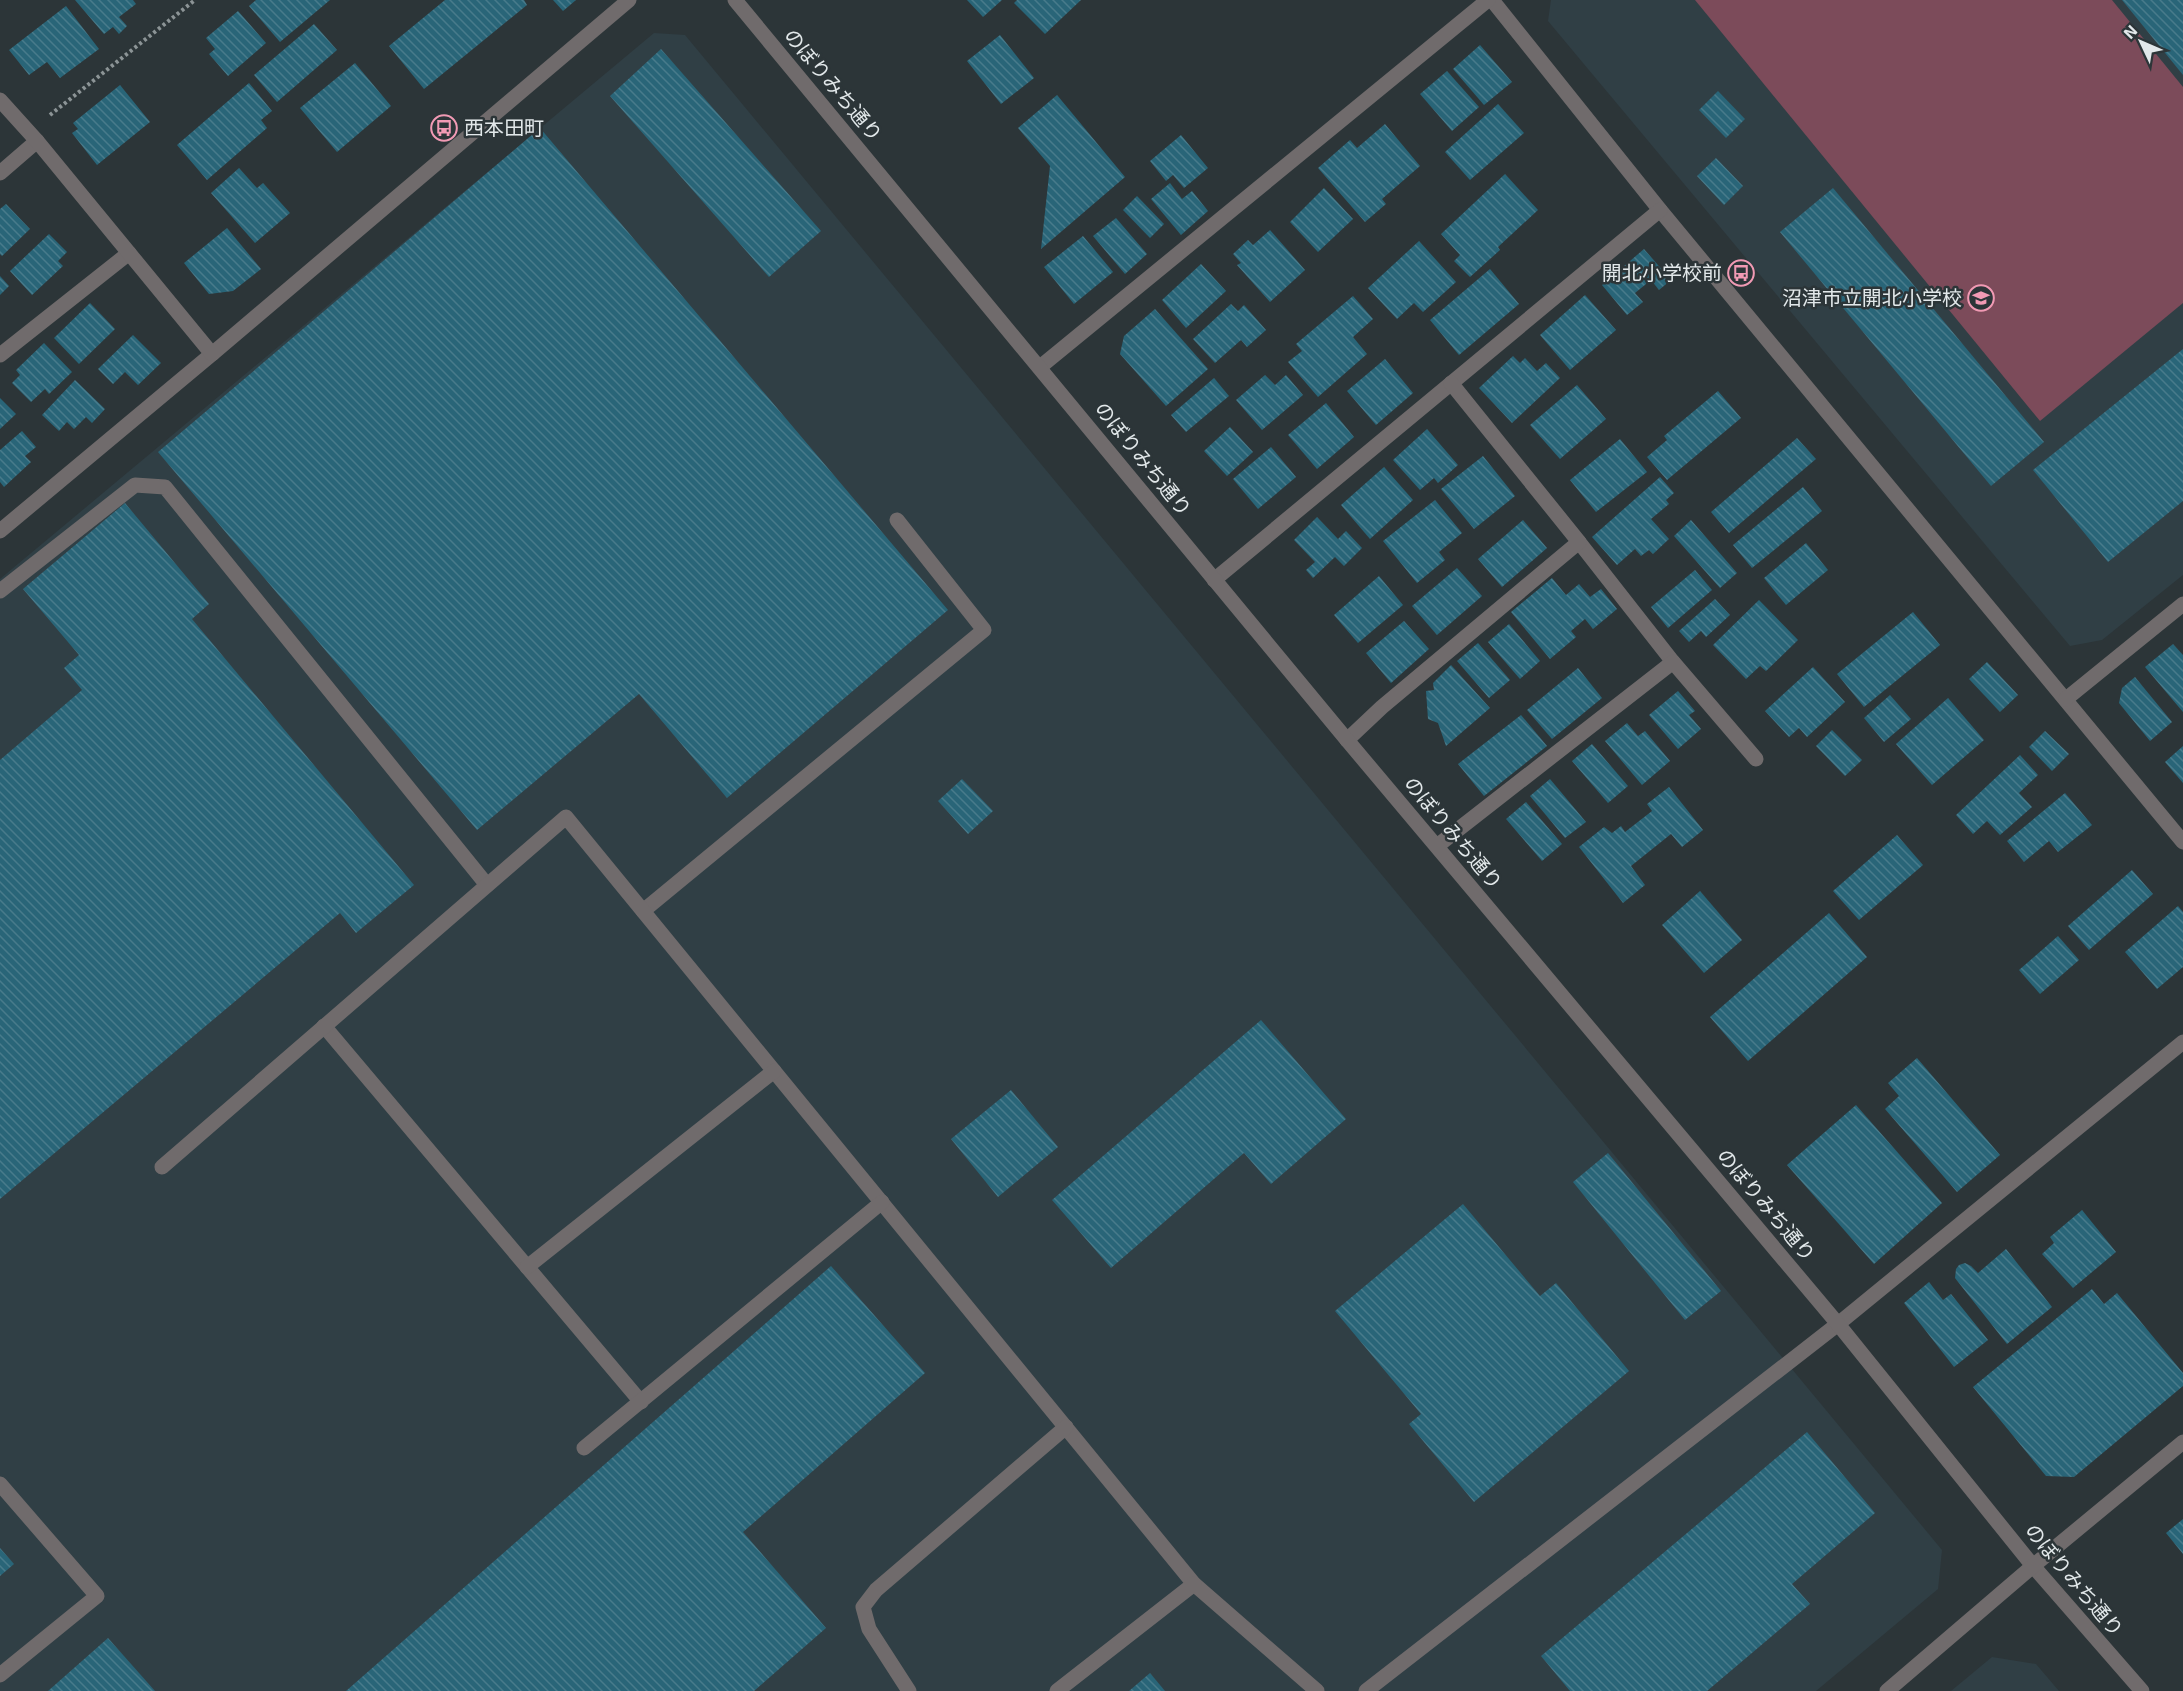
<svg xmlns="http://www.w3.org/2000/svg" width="2183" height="1691" viewBox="0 0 2183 1691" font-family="'Exo 2','Noto Sans JP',sans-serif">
  <defs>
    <pattern id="building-back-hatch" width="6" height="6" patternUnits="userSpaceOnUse" patternTransform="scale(1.5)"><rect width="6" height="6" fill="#296578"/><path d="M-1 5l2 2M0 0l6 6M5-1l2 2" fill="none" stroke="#487b8b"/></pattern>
  </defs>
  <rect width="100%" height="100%" fill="#2c3538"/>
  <!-- built -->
  <g fill="#303f45">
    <polygon points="1551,0 2183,0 2183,575 2102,640 2070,646 1548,21"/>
    <polygon points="654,33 685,35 1942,1550 1938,1589 1816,1691 0,1691 0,579"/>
    <polygon points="1992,1657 2036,1664 2059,1691 1951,1691"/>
  </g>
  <!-- green -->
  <polygon fill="#7c4b5a" points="1695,0 2112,0 2183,87 2183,303 2040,421"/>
  <!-- building -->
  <g fill="url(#building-back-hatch)">
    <polygon points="75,0 133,0 136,4 119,17 127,26 119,34 113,27 104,34"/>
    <polygon points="256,0 330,0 280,42 249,6"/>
    <polygon points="445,0 524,0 527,5 424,89 389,46"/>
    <polygon points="553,0 576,0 563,11"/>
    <polygon points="967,0 1002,0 983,17"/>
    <polygon points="1017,0 1081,0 1045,34 1014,3"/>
    <polygon points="2122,0 2183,0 2183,75"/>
    <polygon points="66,6 99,49 60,78 47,62 29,75 9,50"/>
    <polygon points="238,11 266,43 228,76 209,54 215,49 206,38"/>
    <polygon points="314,24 337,50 277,102 254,75"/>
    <polygon points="1000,35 1034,78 1001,104 967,61"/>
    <polygon points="1480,45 1512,82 1484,105 1453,69"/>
    <polygon points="661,49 821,231 769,277 610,96"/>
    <polygon points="355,63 391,106 337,152 300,108"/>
    <polygon points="1447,71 1479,107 1452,131 1420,94"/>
    <polygon points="249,83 272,111 261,120 267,128 207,180 177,145"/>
    <polygon points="120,85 150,122 97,165 72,133 78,129 73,123"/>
    <polygon points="1718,91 1745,119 1726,138 1699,110"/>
    <polygon points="1057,95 1125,177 1041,249 1050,166 1018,128"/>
    <polygon points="1498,104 1524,133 1470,180 1445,152"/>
    <polygon points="1385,124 1420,166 1382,199 1386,204 1365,222 1318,168 1350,140 1357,148"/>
    <polygon points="540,128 948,610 727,798 639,694 477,830 158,452"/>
    <polygon points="1181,135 1208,168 1184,188 1173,175 1166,181 1150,161"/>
    <polygon points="1716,158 1743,186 1724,205 1697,176"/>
    <polygon points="239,168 257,188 263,183 290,213 255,243 211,193"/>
    <polygon points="1505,174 1538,210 1498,247 1500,250 1470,277 1454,261 1460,255 1441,234"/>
    <polygon points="1170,183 1182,199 1192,191 1208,211 1181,235 1151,199"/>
    <polygon points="1324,188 1353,219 1318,252 1290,222"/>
    <polygon points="1833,188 2044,442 1991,486 1780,232"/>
    <polygon points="1137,196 1164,224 1150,238 1123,210"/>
    <polygon points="6,204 30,229 2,256 0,254 0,209"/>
    <polygon points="1116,218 1147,254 1125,274 1093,236"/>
    <polygon points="227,228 261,269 233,291 209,294 184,263"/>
    <polygon points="1270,230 1305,270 1270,302 1237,265 1241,263 1233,254 1248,240 1253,245"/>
    <polygon points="49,234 67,252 58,261 63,266 32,295 10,271"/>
    <polygon points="1083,236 1113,272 1074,304 1044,267"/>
    <polygon points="1419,241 1456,282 1423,312 1414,303 1397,319 1368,288"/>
    <polygon points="1644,249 1671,280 1659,290 1651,280 1635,293 1643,302 1627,315 1602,285"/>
    <polygon points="1201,264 1226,291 1186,328 1162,300"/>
    <polygon points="1490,269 1519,304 1459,355 1430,320"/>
    <polygon points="0,276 9,286 0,295"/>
    <polygon points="1585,295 1616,330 1570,370 1540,335"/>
    <polygon points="1353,296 1373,319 1353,337 1367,354 1318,397 1288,362 1302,351 1296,344"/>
    <polygon points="90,303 115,329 79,364 54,338"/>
    <polygon points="1231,304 1238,311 1244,305 1266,330 1247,347 1241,340 1215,363 1193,339"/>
    <polygon points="1155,309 1208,369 1166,406 1120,354 1124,336"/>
    <polygon points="133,335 161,363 138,385 125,372 113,384 98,369"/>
    <polygon points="44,343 72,372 49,394 45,389 31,402 12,383 20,375 16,370"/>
    <polygon points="2183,349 2183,501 2108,562 2033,470"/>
    <polygon points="1513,356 1520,363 1525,358 1537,371 1546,363 1560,378 1512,423 1479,388"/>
    <polygon points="1385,359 1413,393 1376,425 1347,391"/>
    <polygon points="1265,375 1275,385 1286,375 1303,395 1262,430 1236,400"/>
    <polygon points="1214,378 1229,396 1186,432 1171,415"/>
    <polygon points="75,380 105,409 92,423 86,417 74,429 67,422 59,431 42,415"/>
    <polygon points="1577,385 1606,419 1560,459 1530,425"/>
    <polygon points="1718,391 1741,418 1667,480 1647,457 1667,440 1664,436"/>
    <polygon points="0,398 16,414 0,429"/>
    <polygon points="1326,403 1354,437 1317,469 1288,435"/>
    <polygon points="1230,427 1253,452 1227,476 1204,451"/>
    <polygon points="1427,429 1458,465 1438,483 1434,478 1420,490 1393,460"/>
    <polygon points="22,431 36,447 25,456 31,462 4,487 0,482 0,450"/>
    <polygon points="1797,438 1816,459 1729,533 1711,512"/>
    <polygon points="1620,439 1647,472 1596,512 1570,480"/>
    <polygon points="1271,447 1296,477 1258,509 1233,479"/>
    <polygon points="1483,456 1515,496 1474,529 1441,489"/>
    <polygon points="1384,467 1413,500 1370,539 1341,505"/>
    <polygon points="1660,477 1674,493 1666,500 1669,504 1651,519 1669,539 1653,554 1649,550 1641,556 1635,549 1617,565 1592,537"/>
    <polygon points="1803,487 1822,511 1752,568 1733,545"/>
    <polygon points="1435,500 1462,533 1439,552 1445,560 1417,583 1383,541"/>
    <polygon points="125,503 209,604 192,619 414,885 356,933 340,913 0,1199 0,760 82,690 64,668 79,655 23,589"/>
    <polygon points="1317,517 1338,539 1346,531 1362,548 1344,566 1335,557 1313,578 1306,570 1315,562 1294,540"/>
    <polygon points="1523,520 1547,548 1502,587 1478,559"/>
    <polygon points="1691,520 1737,573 1720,588 1674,536"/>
    <polygon points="1806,543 1828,570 1786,605 1764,578"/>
    <polygon points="1457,568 1482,596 1437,635 1412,606"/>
    <polygon points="1695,570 1712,590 1668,628 1651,607"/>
    <polygon points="1379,576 1403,605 1358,643 1334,615"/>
    <polygon points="1552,578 1566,595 1579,584 1590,597 1601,589 1617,609 1593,629 1585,619 1571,631 1576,637 1550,659 1511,612"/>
    <polygon points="1715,599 1730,615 1706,637 1701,631 1689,642 1679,631"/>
    <polygon points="1759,600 1798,640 1766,671 1760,666 1746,679 1713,645"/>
    <polygon points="1913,612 1940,645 1864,707 1837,674"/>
    <polygon points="1404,621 1429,649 1391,683 1366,653"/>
    <polygon points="1509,624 1540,661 1520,679 1488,642"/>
    <polygon points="1478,643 1510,680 1489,698 1457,661"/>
    <polygon points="2173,644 2183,655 2183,712 2145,667"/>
    <polygon points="1987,662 2018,695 2000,712 1969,679"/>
    <polygon points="1451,665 1490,708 1446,746 1438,723 1428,719 1426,691 1434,690 1433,683"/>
    <polygon points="1813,667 1845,702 1807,737 1799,728 1789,737 1765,711"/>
    <polygon points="1578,668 1602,698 1552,739 1527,710"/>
    <polygon points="2135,677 2172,722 2150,741 2119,703 2122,688"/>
    <polygon points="1678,691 1695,711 1689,715 1701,729 1678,749 1649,715"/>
    <polygon points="1890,695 1911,719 1884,742 1864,718"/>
    <polygon points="1948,698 1984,740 1932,785 1896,744"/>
    <polygon points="1521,715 1547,746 1484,796 1458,764"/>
    <polygon points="1627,723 1638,736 1645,731 1670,761 1642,785 1605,741"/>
    <polygon points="1832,730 1862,760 1845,776 1816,746"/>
    <polygon points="2045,731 2069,754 2052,771 2029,747"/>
    <polygon points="1592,744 1628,786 1608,803 1572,761"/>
    <polygon points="2183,746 2183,783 2165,762"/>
    <polygon points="2020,755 2038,775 2019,793 2032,807 2000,835 1987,821 1973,834 1956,815"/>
    <polygon points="962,779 993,811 968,834 938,801"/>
    <polygon points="1550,779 1586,822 1565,838 1530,796"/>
    <polygon points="1669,787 1703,830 1682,847 1671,834 1631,866 1645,885 1623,903 1579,847 1604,827 1612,833 1621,826 1625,832 1652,811 1647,804"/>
    <polygon points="2065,793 2092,825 2058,852 2049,841 2024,862 2007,841"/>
    <polygon points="1526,802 1562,844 1542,861 1506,819"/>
    <polygon points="1897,835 1923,865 1859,920 1833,891"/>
    <polygon points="2132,870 2153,894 2089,950 2068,926"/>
    <polygon points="1700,891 1742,940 1704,973 1662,925"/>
    <polygon points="2178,906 2183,912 2183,967 2157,989 2125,952"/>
    <polygon points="1829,913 1867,957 1748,1061 1710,1017"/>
    <polygon points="2058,936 2079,960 2040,994 2019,970"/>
    <polygon points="1261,1020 1346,1119 1271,1184 1244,1153 1111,1268 1052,1200"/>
    <polygon points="1917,1058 2000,1155 1957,1192 1885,1109 1899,1096 1888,1083"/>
    <polygon points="1011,1090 1058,1147 998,1197 951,1139"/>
    <polygon points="1856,1105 1942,1203 1874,1264 1787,1165"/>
    <polygon points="1608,1153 1721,1291 1685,1320 1573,1182"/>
    <polygon points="1463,1204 1540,1296 1556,1283 1629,1371 1474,1502 1409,1424 1421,1414 1335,1311"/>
    <polygon points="2082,1210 2116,1252 2073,1288 2042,1254 2054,1243 2050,1237"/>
    <polygon points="2006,1249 2052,1307 2007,1344 1955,1278 1956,1269 1959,1265 1965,1263 1971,1266 1978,1273"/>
    <polygon points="831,1266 925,1373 743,1532 826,1628 754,1691 346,1691"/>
    <polygon points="1929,1282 1943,1300 1951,1294 1988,1340 1954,1367 1904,1303"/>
    <polygon points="2092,1289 2104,1304 2117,1293 2183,1373 2183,1386 2074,1477 2046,1476 1973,1387"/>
    <polygon points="1807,1432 1875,1513 1792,1584 1810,1604 1707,1691 1570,1691 1541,1656"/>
    <polygon points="2183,1519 2183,1554 2166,1533"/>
    <polygon points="0,1548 14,1564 0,1576"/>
    <polygon points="108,1638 155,1691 48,1691"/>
    <polygon points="1150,1673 1165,1691 1129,1691"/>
  </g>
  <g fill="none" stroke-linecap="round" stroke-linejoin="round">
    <!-- path -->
    <polyline stroke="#8c9496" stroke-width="4" stroke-dasharray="3 3" stroke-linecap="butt" points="50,115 195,0"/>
    <!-- service -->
    <g stroke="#706b6c" stroke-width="15">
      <polyline points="1579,542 1673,662"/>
      <polyline points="0,591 135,485 165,487 487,885"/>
      <polyline points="643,911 984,630 897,520"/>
      <polyline points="324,1026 641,1402"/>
      <polyline points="162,1167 566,817 1194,1584 1317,1691"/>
      <polyline points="527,1267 774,1071"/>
      <polyline points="584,1448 882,1202"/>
      <polyline points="0,1484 97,1596 0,1675"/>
      <polyline points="909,1691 869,1629 863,1607 876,1590 1066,1427"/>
      <polyline points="1057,1691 1194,1584"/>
      <polyline points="1366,1691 1838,1324"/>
    </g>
    <!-- minor -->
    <g stroke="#706b6c" stroke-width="15">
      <polyline points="1492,0 1660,210 2183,842"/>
      <polyline points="0,173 37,141"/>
      <polyline points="0,355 129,253"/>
      <polyline points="1040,367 1488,0"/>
      <polyline points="0,531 212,354"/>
      <polyline points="1214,580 1660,210"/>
      <polyline points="2066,699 2183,604"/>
      <polyline points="1347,740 1382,707 1579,542 1451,383"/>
      <polyline points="1437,846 1673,662 1756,759"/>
      <polyline points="1838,1324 2183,1042"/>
    </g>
    <!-- tertiary -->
    <g stroke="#706b6c" stroke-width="15">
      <polyline points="735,0 1347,740 1838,1324 2033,1566 2142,1691"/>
      <polyline points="0,100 37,141 212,354 629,0"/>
      <polyline points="1887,1691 2033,1566 2183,1442"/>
    </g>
  </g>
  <!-- icons -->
  <defs>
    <g id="bus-ring" transform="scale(1.35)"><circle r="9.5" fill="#2c3538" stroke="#f19ab4" stroke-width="1.5"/><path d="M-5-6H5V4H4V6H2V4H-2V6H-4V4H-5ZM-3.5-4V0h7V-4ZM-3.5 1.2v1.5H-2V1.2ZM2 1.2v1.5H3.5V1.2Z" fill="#f19ab4"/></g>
    <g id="school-ring" transform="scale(1.35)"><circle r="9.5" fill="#2c3538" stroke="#f19ab4" stroke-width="1.5"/><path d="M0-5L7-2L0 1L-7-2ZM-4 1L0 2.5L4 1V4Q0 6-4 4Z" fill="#f19ab4"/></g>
  </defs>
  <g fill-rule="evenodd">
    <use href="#bus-ring" x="444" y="128"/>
    <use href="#bus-ring" x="1741" y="273"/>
    <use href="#school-ring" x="1981" y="298"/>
  </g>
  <g text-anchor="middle" stroke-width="5" stroke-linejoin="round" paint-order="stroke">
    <!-- street labels -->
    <g font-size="20" fill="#e2e8ea" stroke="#2c3538">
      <text transform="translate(833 85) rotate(50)" y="7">のぼりみち通り</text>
      <text transform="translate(1143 459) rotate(51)" y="7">のぼりみち通り</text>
      <text transform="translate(1453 833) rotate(50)" y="7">のぼりみち通り</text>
      <text transform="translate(1766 1205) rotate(50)" y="7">のぼりみち通り</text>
      <text transform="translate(2074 1580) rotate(50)" y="7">のぼりみち通り</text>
    </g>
    <!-- poi labels -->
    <g font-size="20" fill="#e2e8ea" stroke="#2c3538" text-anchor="end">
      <text x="464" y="135" text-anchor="start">西本田町</text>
      <text x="1722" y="280">開北小学校前</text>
      <text x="1962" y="305">沼津市立開北小学校</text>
    </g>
  </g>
  <!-- north arrow -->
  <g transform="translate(2141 42) rotate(314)" stroke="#2c3538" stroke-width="4.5" paint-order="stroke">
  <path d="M0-4.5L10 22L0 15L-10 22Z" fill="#e2e8ea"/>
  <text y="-9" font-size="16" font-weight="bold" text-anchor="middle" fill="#e2e8ea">N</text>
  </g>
</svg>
